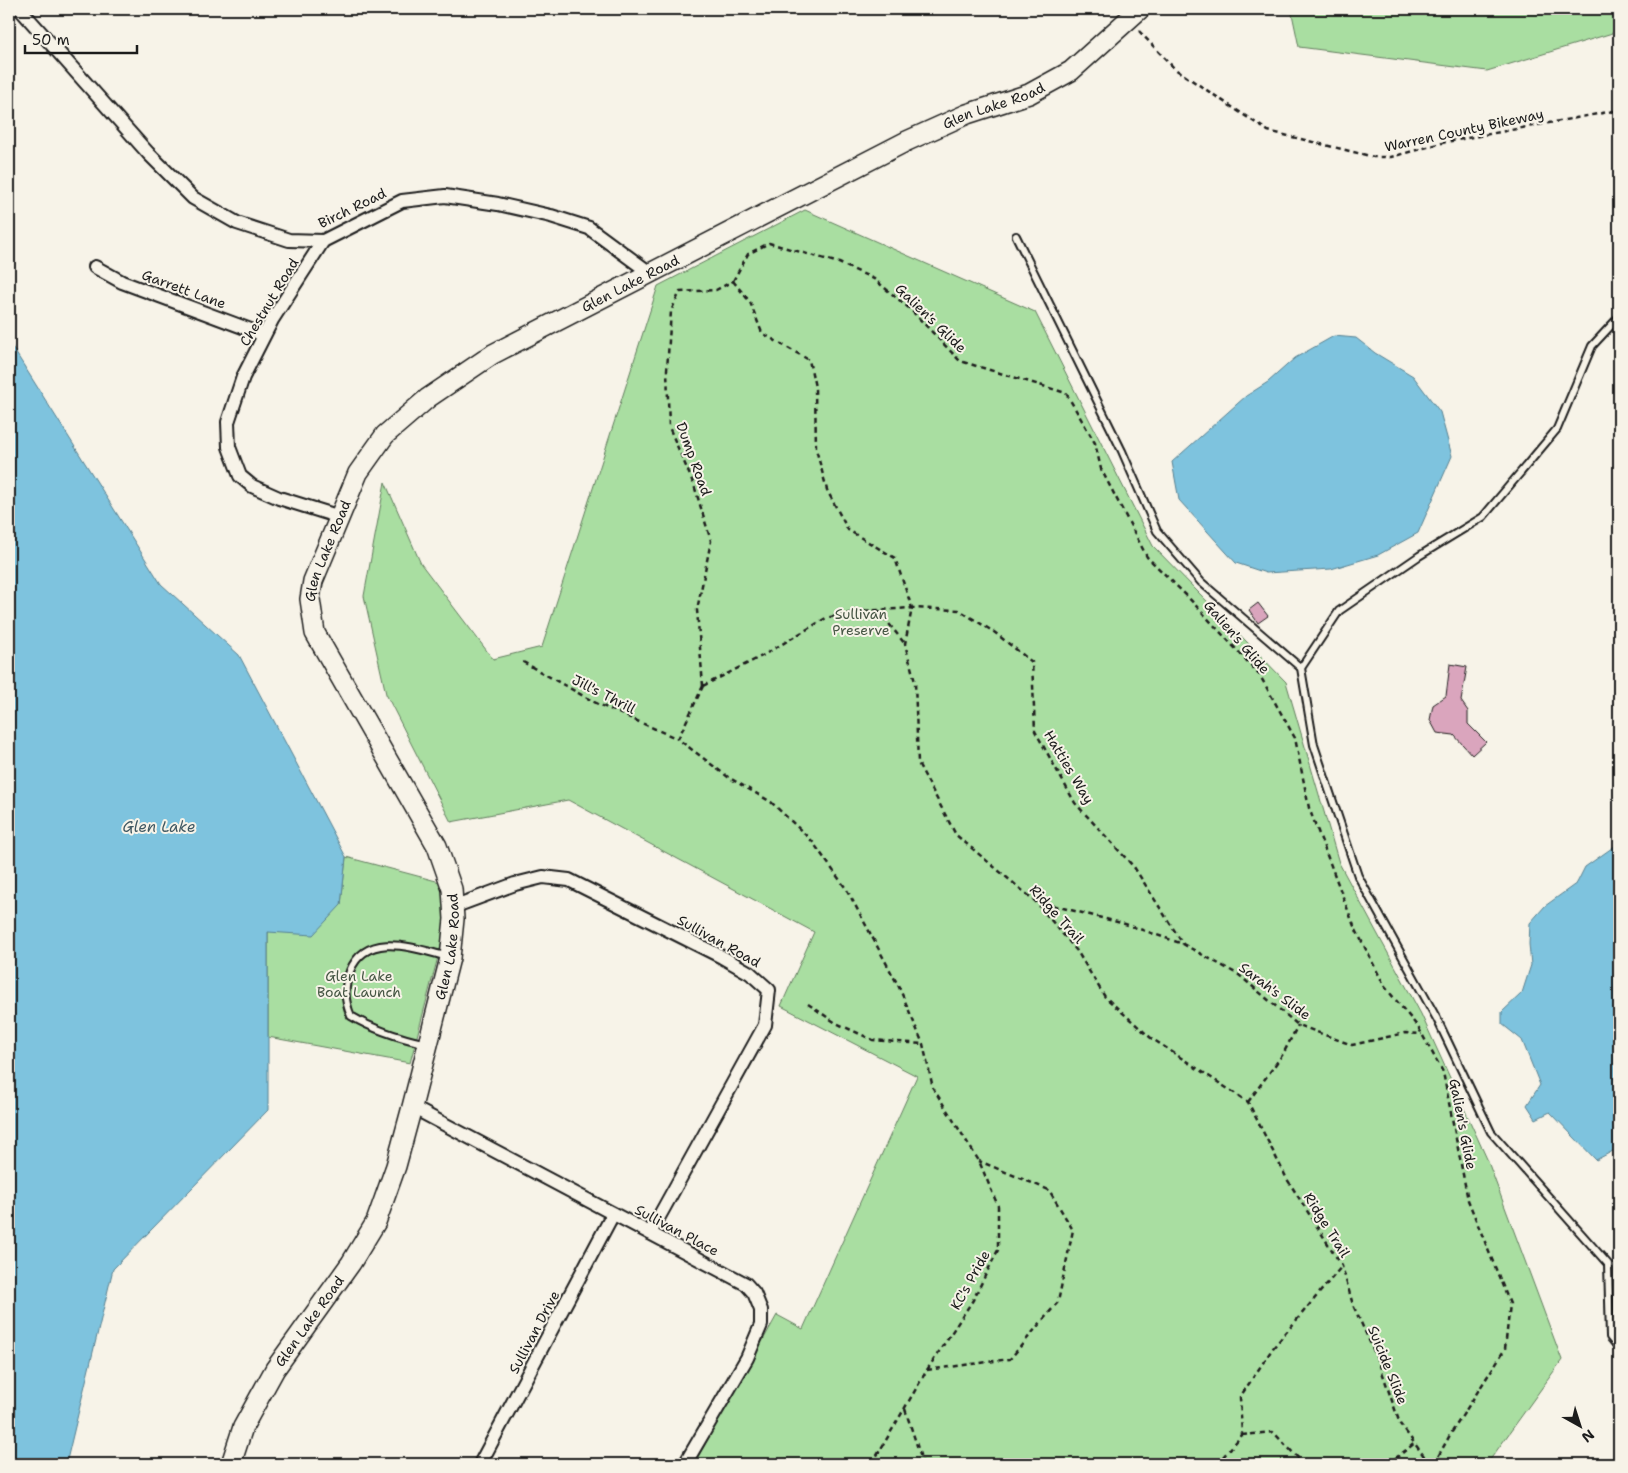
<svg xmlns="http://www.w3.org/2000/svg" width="1628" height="1473" viewBox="0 0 1628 1473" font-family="'Shantell Sans',sans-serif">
  <rect width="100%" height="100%" fill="#f7f3e8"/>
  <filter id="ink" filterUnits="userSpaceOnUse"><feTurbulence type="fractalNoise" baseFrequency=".02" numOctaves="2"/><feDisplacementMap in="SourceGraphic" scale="10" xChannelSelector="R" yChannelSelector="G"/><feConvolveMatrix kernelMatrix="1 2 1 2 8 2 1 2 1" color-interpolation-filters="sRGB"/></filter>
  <g filter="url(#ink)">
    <!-- green -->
    <g fill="#a9dea1" stroke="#627d5e">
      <polygon points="1291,9 1619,9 1619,31 1487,71 1299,47"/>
      <polygon points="805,210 1035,312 1153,546 1286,682 1339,863 1421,1014 1487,1159 1562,1360 1487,1464 694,1464 777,1315 803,1329 917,1076 781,1006 814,932 568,800 451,822 386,694 364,596 385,482 421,564 493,659 542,647 658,286"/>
      <polygon points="346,857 440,882 447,902 443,938 410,1063 268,1037 268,932 341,905"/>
    </g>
    <!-- water -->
    <g fill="#7ec3de" stroke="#578090">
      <polygon points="1334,336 1356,338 1375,353 1413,376 1440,412 1452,456 1418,533 1378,555 1331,569 1266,573 1236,563 1179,500 1172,462 1246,396 1268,382 1295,358"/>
      <polygon points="9,342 161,584 239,655 346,857 341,905 313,935 268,932 268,1110 113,1269 66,1464 9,1464"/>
      <polygon points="1619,843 1619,1137 1613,1151 1596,1160 1550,1112 1536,1119 1527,1105 1540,1085 1522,1040 1502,1024 1502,1012 1522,993 1531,965 1529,944 1530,923 1545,906 1577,883 1585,867"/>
    </g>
    <!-- building -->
    <g fill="#daa5bd" stroke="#1c1c1c">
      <polygon points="1258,603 1268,616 1258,623 1249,610"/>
      <polygon points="1450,664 1467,667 1461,701 1468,711 1468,724 1486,742 1472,755 1454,735 1437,733 1430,720 1433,705 1446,696"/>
    </g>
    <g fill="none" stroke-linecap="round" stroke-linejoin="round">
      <!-- lane casing -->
      <g stroke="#1c1c1c" stroke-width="10">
        <g id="lane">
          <polyline points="1016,236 1122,451 1157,531 1201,582 1301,668 1314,745 1358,876 1437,1019 1491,1132 1608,1264 1610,1337 1619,1348"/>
          <polyline points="1301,668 1339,611 1419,556 1483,517 1557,429 1592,346 1619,317"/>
          <path d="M427 1044C400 1038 374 1030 351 1016 344 1000 344 987 350 971 367 929 416 949 449 957"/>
        </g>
      </g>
      <!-- street casing -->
      <g stroke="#1c1c1c" stroke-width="16">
        <g id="street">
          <polyline points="20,9 148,153 193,198 237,223 289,240 323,241 402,201 445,196 498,204 551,216 589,228 650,273"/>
          <polyline points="323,241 272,320 243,377 228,422 229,447 240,476 252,486 279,498 340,517"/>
          <polyline points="95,267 122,282 264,335"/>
          <polyline points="453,907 515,884 543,877 569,880 722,957 750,973 769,990 765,1025 650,1233"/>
          <polyline points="412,1107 746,1284 754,1293 761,1310 761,1325 747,1358 685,1464"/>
          <polyline points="480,1464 613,1214"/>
        </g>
      </g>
      <!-- secondary casing -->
      <g stroke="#1c1c1c" stroke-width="22">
        <g id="secondary">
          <path id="s1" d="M231 1464 243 1427 275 1369 351 1263 376 1222 396 1166 412 1107 450 958 454 919 452 889 437 846 315 633 310 599 313 581 358 473 385 435 428 398 493 354 907 141 967 114 1029 94 1071 71 1140 9"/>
        </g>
      </g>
      <!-- path -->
      <g stroke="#1c1c1c" stroke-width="2.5" stroke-dasharray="5 4" stroke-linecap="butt">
        <polyline points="1139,31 1175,69 1268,131 1374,157 1391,157 1446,142 1619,110"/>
        <polyline points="733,281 748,254 769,243 839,263 874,279 910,309 960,361 1066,393 1095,443 1101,469 1147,557 1186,595 1259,674 1295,738 1309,808 1354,926 1385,987 1418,1027 1443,1072 1468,1200 1510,1304 1505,1349 1450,1435 1434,1464"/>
        <polyline points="733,281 750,302 762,333 809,360 815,387 816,449 827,490 848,530 895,558 912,608 905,644 915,682 918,763 956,835 1035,901 1077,951 1105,997 1151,1038 1248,1102 1287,1179 1342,1266 1353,1305 1378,1360 1400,1424 1430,1464"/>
        <polyline points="878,610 905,644"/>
        <polyline points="523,662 596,703 678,739"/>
        <polyline points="703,686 678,739 728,777 771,802 812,841 847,890 899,987 923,1044 933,1088 979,1161 998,1206 998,1250 973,1300 927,1370 872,1464"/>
        <polyline points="703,686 762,656 826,618 860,611 912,608 959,610 994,632 1032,662 1035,731 1075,803 1134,867 1183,944"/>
        <polyline points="703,686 697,610 711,541 694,485 669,427 667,370 671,311 680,292 716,290 733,281"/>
        <polyline points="1036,901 1125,924 1183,944 1239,975 1298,1025 1352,1045 1405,1033 1422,1034"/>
        <polyline points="808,1004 836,1023 873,1040 923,1044"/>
        <polyline points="1248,1102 1283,1054 1298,1025"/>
        <polyline points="927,1370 1010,1359 1058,1302 1073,1230 1049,1190 979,1161"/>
        <polyline points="905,1409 923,1464"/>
        <polyline points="1242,1435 1273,1432 1304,1464"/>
        <polyline points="1217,1464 1242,1435 1240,1397 1273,1348 1342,1266"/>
        <polyline points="1388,1464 1415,1443"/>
      </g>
      <!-- lane -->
      <use href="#lane" stroke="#f7f3e8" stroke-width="6"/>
      <!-- street -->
      <use href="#street" stroke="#f7f3e8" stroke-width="12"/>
      <!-- secondary -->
      <use href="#secondary" stroke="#f7f3e8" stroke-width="19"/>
    </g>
  </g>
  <g text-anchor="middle" stroke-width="4" stroke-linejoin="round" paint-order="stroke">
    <!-- street labels -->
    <g font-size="14" fill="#1c1c1c" stroke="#f7f3e8">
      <text dy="5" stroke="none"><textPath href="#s1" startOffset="1829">Glen Lake Road</textPath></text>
      <text transform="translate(1464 130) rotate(-12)" y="5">Warren County Bikeway</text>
      <text transform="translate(352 208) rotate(-26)" y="5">Birch Road</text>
      <text dy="5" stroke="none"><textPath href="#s1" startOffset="1424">Glen Lake Road</textPath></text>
      <text transform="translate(184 289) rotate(20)" y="5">Garrett Lane</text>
      <text transform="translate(269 302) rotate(-59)" y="5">Chestnut Road</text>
      <text transform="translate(931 318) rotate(44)" y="5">Galien's Glide</text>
      <text transform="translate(694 459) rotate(70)" y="5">Dump Road</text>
      <text dy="5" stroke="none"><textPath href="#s1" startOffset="1004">Glen Lake Road</textPath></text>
      <text transform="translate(1237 637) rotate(49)" y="5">Galien's Glide</text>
      <text transform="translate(604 694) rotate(27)" y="5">Jill's Thrill</text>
      <text transform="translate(1069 767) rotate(59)" y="5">Hatties Way</text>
      <text transform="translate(1057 914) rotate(48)" y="5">Ridge Trail</text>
      <text transform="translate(719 941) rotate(29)" y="5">Sullivan Road</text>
      <text dy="5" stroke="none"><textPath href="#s1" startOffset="569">Glen Lake Road</textPath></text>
      <text transform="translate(1275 991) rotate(37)" y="5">Sarah's Slide</text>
      <text transform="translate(1463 1124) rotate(79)" y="5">Galien's Glide</text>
      <text transform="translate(1327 1225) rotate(58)" y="5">Ridge Trail</text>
      <text transform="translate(677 1230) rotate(28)" y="5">Sullivan Place</text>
      <text transform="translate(970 1280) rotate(-61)" y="5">KC's Pride</text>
      <text dy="5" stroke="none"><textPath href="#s1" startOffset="164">Glen Lake Road</textPath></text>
      <text transform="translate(534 1332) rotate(-62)" y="5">Sullivan Drive</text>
      <text transform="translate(1388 1365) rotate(68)" y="5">Suicide Slide</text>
    </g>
    <!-- park labels -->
    <g font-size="14" fill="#465644" stroke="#f7f3e8">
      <text x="861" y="619">Sullivan<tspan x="861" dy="16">Preserve</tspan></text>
      <text x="359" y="981">Glen Lake<tspan x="359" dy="16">Boat Launch</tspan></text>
    </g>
    <!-- water labels -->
    <g font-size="15" font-style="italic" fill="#3e5660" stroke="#f7f3e8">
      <text x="159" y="832">Glen Lake</text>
    </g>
  </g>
  <!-- margin -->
  <rect width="1628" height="1473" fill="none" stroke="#f7f3e8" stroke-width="30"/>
  <rect x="15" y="15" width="1598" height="1443" fill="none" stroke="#1c1c1c" stroke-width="2" filter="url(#ink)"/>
  <!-- north arrow -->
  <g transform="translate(1580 1426) rotate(141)" stroke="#f7f3e8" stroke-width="4" paint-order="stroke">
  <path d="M0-4L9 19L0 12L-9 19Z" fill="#1c1c1c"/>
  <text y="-8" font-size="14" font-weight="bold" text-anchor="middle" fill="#1c1c1c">N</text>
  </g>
  <!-- scale -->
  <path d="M25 45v8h112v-8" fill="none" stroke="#1c1c1c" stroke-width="2.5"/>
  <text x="32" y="45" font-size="15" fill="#1c1c1c" stroke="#f7f3e8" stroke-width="4" paint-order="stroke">50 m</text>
</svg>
